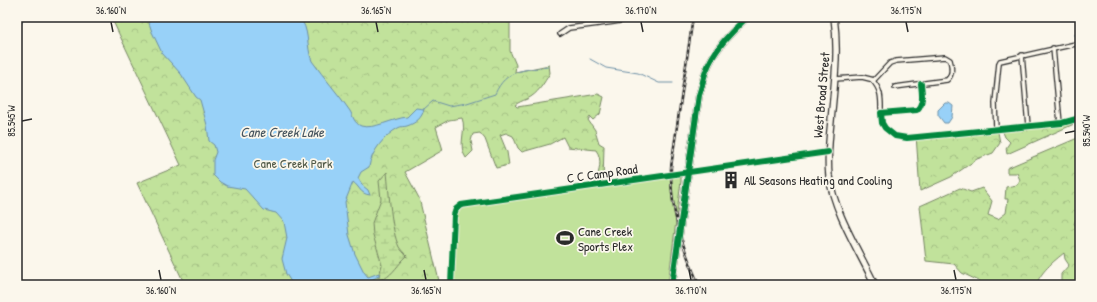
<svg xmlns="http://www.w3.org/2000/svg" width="1097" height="302" viewBox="0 0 1097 302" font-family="'Patrick Hand',sans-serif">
  <defs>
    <pattern id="forest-crowns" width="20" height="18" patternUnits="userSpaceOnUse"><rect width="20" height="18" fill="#c1e29b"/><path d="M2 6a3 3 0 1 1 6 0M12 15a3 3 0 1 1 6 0" fill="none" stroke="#a6c286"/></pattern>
    <pattern id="wetland-marsh" width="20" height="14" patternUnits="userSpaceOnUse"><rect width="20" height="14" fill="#c1e29b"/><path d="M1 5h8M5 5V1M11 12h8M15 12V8" fill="none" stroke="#a6c286"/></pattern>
  </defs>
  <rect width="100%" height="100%" fill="#fbf7ec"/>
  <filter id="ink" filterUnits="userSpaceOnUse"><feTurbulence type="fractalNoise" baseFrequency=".025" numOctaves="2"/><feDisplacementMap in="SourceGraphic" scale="8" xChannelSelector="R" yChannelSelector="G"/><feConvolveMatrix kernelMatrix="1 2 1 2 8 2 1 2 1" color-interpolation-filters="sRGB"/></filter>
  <g filter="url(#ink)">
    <!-- forest -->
    <g fill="url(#forest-crowns)" stroke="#768663">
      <path d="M111 17H510V51L516 65 515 72 549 65 550 73C544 83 538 94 527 99 522 101 519 102 515 105L517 107 598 94 604 97 600 114 593 120 590 117 588 120 595 130 599 143 604 146 603 182H596C599 170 603 160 596 150L568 147 563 137 550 144 522 152 518 148 513 136 506 133 500 135 507 152 509 165 496 168 485 139 480 133 473 134 471 141 473 151 466 158C457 145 467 131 462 118L449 120 436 127 443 150 405 172 419 198 440 285H185L137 183 181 165Z"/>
      <polygon points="1074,124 1007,154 1006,148 1010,142 1005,137 1001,127"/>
      <polygon points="998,132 1000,143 993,153 977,159 951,177 920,191 916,135 955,136"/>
      <path d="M1080 137V211L1074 224 1080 228V285H1061V274L1069 265 1065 259 1064 253C1055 260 1038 274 1037 285H981L979 281 962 273 954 264 926 261 920 206 960 188 971 192 982 188 992 201 988 215 998 219 1006 213 1008 199H1005L1006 187 1017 185 1020 180 1017 173H1007V168Z"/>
    </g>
    <!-- wetland -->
    <path fill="url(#wetland-marsh)" stroke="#768663" d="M387 172C389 192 391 230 399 247 401 250 404 253 407 256 398 264 394 273 384 279L377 277 379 276 382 265 373 235 372 223 381 199 379 181Z"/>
    <!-- garden -->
    <polygon fill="#c1e29b" stroke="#768663" points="677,176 681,177 681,181 668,285 453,285 456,218 459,210 467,206"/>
    <!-- water -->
    <g fill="#98d1f8" stroke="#6c8fa6">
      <path d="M147 17H299C310 28 306 47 312 61 324 78 338 93 350 111 353 116 354 123 361 126 373 130 394 118 407 117L416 108 424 109C422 118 416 123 407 126 404 127 401 126 398 128 385 135 371 152 369 167L361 172 358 178 363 186 368 190 370 195C360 194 360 187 353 182L345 202 349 235 355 254 364 272 368 277 379 273V276L371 280 370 285H293L286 274 282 259 287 238 284 222 276 213 264 210 245 189 227 186 220 182 213 175V160L216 152 214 145 209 141 207 125 200 100 196 97 181 74 162 53 152 32Z"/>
      <polygon points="945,103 949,103 953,106 952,117 948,123 944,123 938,115 938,110"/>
    </g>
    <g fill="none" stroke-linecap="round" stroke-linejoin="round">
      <!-- stream -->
      <g stroke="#6c8fa6" stroke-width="1">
        <polyline points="17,29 20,26 25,17"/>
        <polyline points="1074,35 1080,34"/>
        <polyline points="590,59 606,68 638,73 659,83 673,83"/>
        <path d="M424 109 433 101 449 106 467 103 495 94C506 69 524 70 548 67"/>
      </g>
      <!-- minor casing -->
      <g stroke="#2b2b2b" stroke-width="6">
        <g id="minor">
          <polyline points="560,34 569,28 614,22 641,17"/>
          <polyline points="1053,48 1060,123"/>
          <polyline points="1022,55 1028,126"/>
          <path d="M835 79 862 77 874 80 890 63 896 61 945 57 950 60C952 67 953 75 947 80L895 87"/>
          <path d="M872 80C882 90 881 100 881 113"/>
          <path d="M921 84C922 93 924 103 917 110L881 113 882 123 885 128 895 136 907 138 1062 123 1080 118"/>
          <polyline points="996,129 995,103 999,63 1000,61 1080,43"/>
          <polyline points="451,285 454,215 456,209 461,205 828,152"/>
        </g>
      </g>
      <!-- tertiary casing -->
      <g stroke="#2b2b2b" stroke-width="8">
        <path id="tertiary" d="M672 285 699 95C702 87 703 79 706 71 714 49 731 33 747 17"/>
      </g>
      <!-- primary casing -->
      <g stroke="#2b2b2b" stroke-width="8">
        <path id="primary" d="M834 17C839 52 834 86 831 121 829 139 827 157 829 176 834 212 859 251 875 285"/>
      </g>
      <!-- minor -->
      <use href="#minor" stroke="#fbf7ec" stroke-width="3.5"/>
      <!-- tertiary -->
      <use href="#tertiary" stroke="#fbf7ec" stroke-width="4.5"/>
      <!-- primary -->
      <use href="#primary" stroke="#fbf7ec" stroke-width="5.5"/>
      <!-- rail casing -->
      <g stroke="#2b2b2b" stroke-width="2.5">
        <path id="rail" d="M693 17 671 167C670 211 682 246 699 285"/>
      </g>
      <!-- rail -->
      <use href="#rail" stroke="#fbf7ec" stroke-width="1" stroke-dasharray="3" stroke-linecap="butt"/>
      <!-- cycleway casing -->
      <g stroke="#fbf7ec" stroke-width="8">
        <g id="cycleway">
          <path d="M921 84C922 93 924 103 917 110L881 113 882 123 885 128 895 136 907 138 1062 123 1080 118"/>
          <polyline points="451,285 454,215 456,209 461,205 828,152"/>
          <path d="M672 285 699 95C702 87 703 79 706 71 714 49 731 33 747 17"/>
        </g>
      </g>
      <!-- cycleway -->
      <use href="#cycleway" stroke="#00873e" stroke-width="6"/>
    </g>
  </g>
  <!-- ticks -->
  <path fill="none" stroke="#2b2b2b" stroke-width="1.5" d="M111 22 113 32M376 22 378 32M641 22 643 32M906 22 908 32M22 121 32 119M1065 133 1075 131M159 270 161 280M424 270 426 280M689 270 691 280M954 270 956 280"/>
  <!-- icons -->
  <defs>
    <g id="building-bare" transform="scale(1.38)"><path d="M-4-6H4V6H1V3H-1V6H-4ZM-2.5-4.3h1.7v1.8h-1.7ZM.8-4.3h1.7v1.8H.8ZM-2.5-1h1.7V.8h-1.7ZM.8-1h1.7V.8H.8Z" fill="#2b2b2b" stroke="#fbf7ec" stroke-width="2.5" paint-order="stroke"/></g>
    <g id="stadium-bare" transform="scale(1.38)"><path d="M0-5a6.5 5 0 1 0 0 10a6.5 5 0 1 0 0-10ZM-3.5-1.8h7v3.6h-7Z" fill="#2b2b2b" stroke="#fbf7ec" stroke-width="2.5" paint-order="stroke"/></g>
  </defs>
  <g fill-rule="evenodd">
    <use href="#building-bare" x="731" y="180"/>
    <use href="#stadium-bare" x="565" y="238"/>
  </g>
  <g text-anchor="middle" stroke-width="3.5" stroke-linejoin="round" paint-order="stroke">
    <!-- street labels -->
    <g font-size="13" fill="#2b2b2b" stroke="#fbf7ec">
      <text transform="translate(821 95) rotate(-85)" y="5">West Broad Street</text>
      <text transform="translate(602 173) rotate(-8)" y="5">C C Camp Road</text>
    </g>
    <!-- park labels -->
    <g font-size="13" fill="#505947" stroke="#fbf7ec">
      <text x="293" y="168">Cane Creek Park</text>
    </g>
    <!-- poi labels -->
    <g font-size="13" fill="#2b2b2b" stroke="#fbf7ec" text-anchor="start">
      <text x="744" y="185">All Seasons Heating and Cooling</text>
      <text x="578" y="236">Cane Creek<tspan x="578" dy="15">Sports Plex</tspan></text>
    </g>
    <!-- water labels -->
    <g font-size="14" font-style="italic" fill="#46545e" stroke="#fbf7ec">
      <text x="282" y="137">Cane Creek Lake</text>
    </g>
  </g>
  <!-- margin -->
  <rect width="1097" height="302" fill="none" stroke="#fbf7ec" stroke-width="44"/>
  <rect x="22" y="22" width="1053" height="258" fill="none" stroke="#2b2b2b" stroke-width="1.5"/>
  <g font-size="10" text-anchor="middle" fill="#2b2b2b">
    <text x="111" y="14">36.160°N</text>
    <text x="376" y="14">36.165°N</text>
    <text x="641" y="14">36.170°N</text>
    <text x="906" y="14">36.175°N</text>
    <text transform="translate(11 121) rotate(-90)" y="4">85.545°W</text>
    <text transform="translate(1086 131) rotate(-90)" y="4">85.540°W</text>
    <text x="161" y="294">36.160°N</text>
    <text x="426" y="294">36.165°N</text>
    <text x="691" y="294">36.170°N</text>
    <text x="956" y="294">36.175°N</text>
  </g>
</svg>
